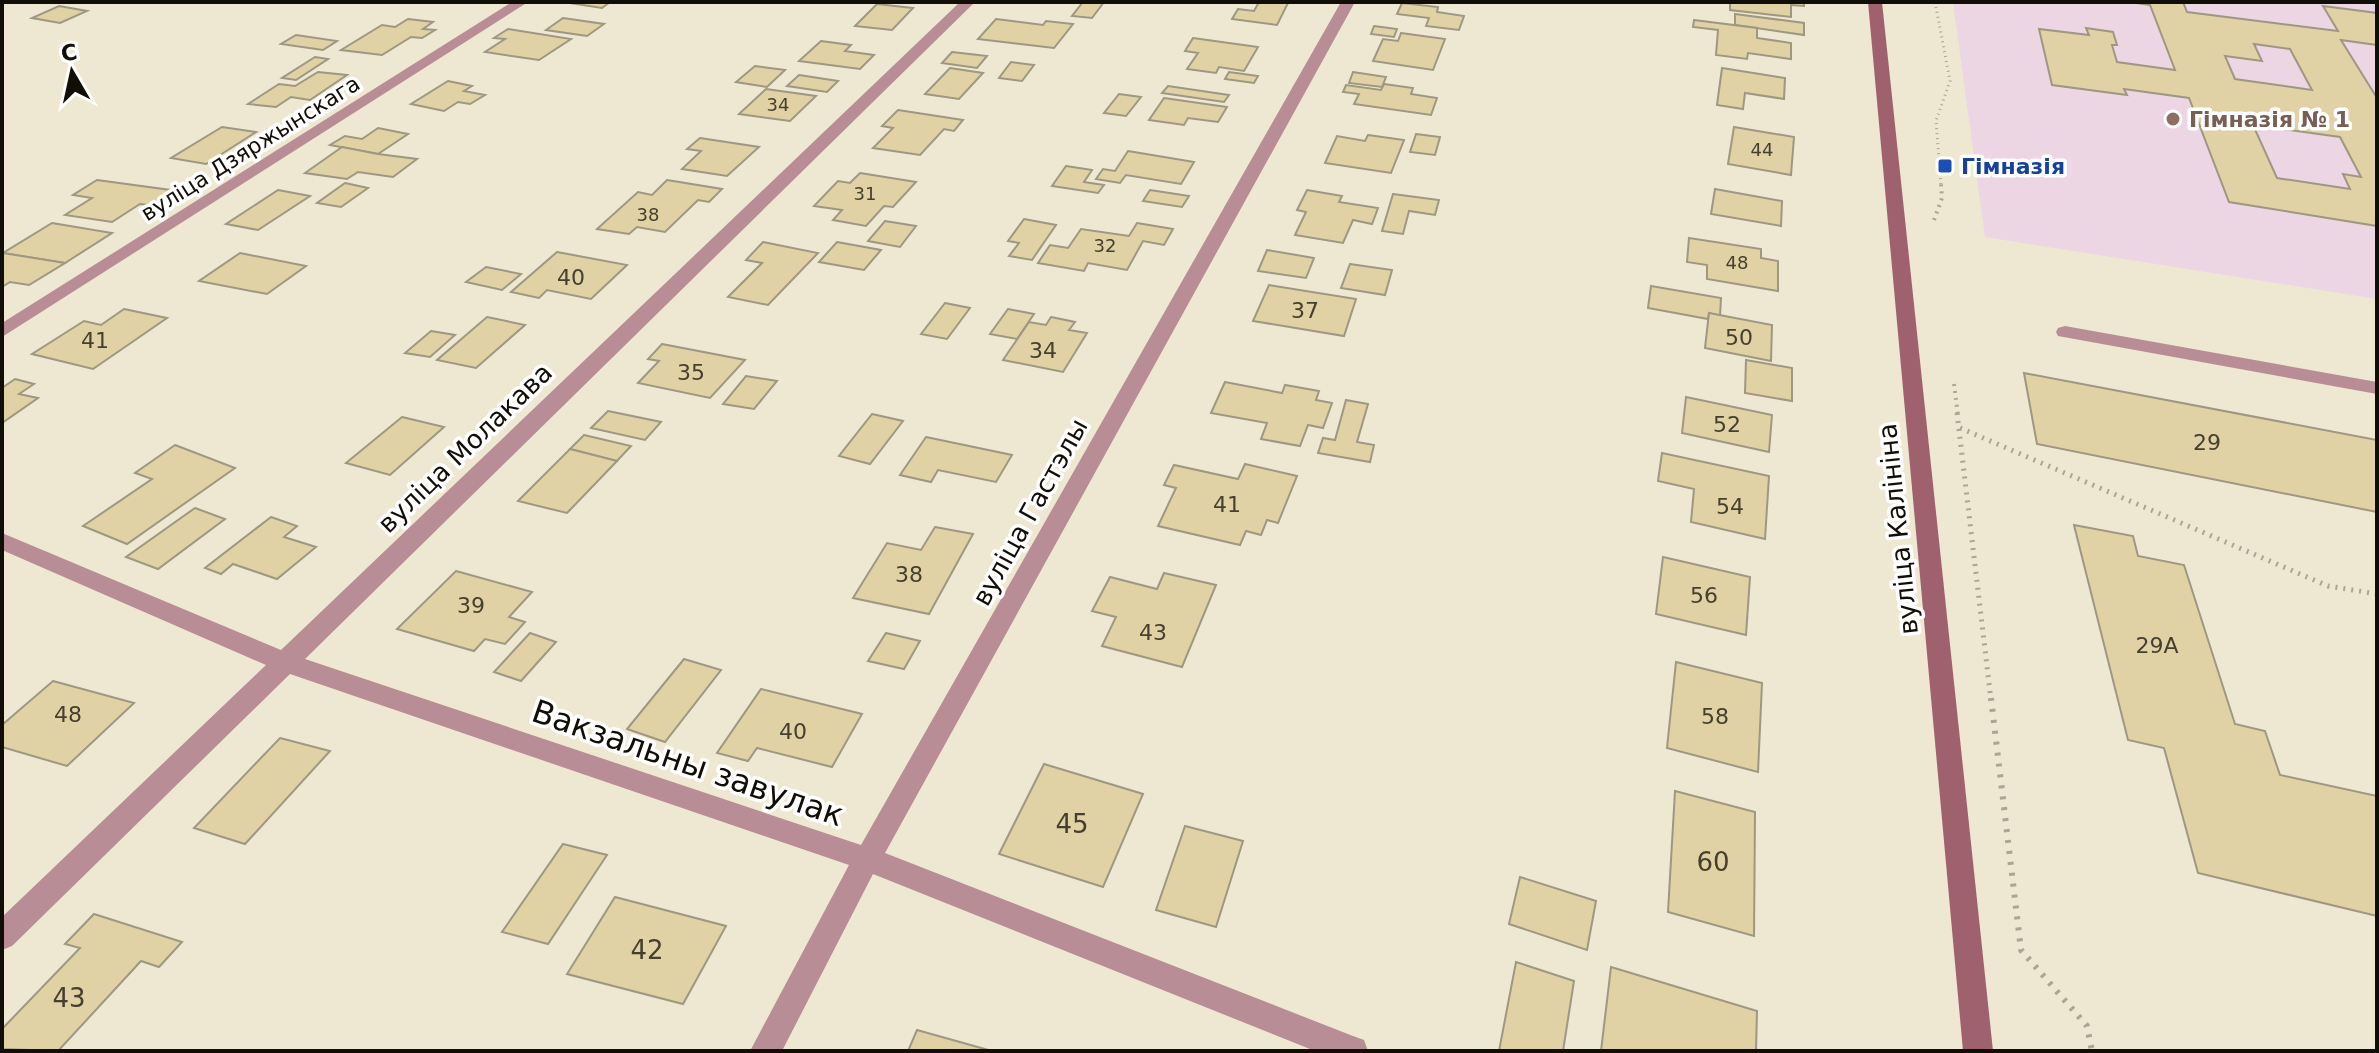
<svg xmlns="http://www.w3.org/2000/svg" width="2379" height="1053" viewBox="0 0 2379 1053" font-family="'DejaVu Sans',sans-serif">
  <rect width="100%" height="100%" fill="#eee7d1"/>
  <!-- education -->
  <polygon fill="#ecd6e4" points="1953,2 2377,2 2377,299 1985,237"/>
  <!-- building -->
  <g fill="#e0d2a4" stroke="#9e9883" stroke-width="2" fill-rule="evenodd">
    <polygon points="563,2 610,2 602,8"/>
    <polygon points="1083,2 1104,2 1092,18 1072,16"/>
    <polygon points="1259,2 1288,3 1277,25 1232,19 1238,9 1254,11"/>
    <polygon points="1730,2 1804,2 1804,6 1791,5 1791,17 1730,10"/>
    <path d="M2129 2H2183L2187 12 2338 31 2323 6 2377 13V45L2341 40 2377 98V226L2229 202 2189 98 2124 89 2127 95 2052 85 2039 29 2089 35 2086 28 2113 32 2117 45H2112L2117 62 2175 70 2150 5ZM2254 44 2290 49 2312 90 2235 79 2225 56 2262 61ZM2253 125 2340 137 2361 177 2343 174 2350 189 2277 178Z"/>
    <polygon points="1402,3 1438,7 1437,12 1464,16 1459,30 1426,26 1429,18 1397,14"/>
    <polygon points="877,4 913,8 892,30 855,26"/>
    <polygon points="59,6 87,11 60,23 32,18"/>
    <polygon points="1735,14 1804,23 1804,35 1735,25"/>
    <polygon points="563,18 604,24 587,36 546,30"/>
    <polygon points="408,19 433,22 423,29 435,30 422,38 411,37 382,55 341,50 382,25 395,27"/>
    <polygon points="996,19 1043,25 1046,21 1073,24 1054,48 978,39"/>
    <polygon points="1694,20 1757,28 1757,38 1791,43 1791,59 1748,53 1747,59 1716,55 1718,30 1693,27"/>
    <polygon points="1374,26 1397,29 1394,37 1371,34"/>
    <polygon points="508,29 571,39 539,60 485,52 505,39 494,38"/>
    <polygon points="1401,33 1445,39 1433,70 1373,61 1383,39 1398,41"/>
    <polygon points="296,35 337,41 323,50 281,44"/>
    <polygon points="1193,38 1258,47 1244,71 1219,67 1216,73 1187,69 1198,53 1185,51"/>
    <polygon points="821,41 851,45 845,51 874,55 860,69 799,61"/>
    <polygon points="952,52 987,56 977,68 942,63"/>
    <polygon points="315,57 328,59 296,80 282,78"/>
    <polygon points="1011,62 1034,65 1022,81 999,78"/>
    <polygon points="755,66 785,70 767,87 736,82"/>
    <polygon points="950,68 983,73 959,99 925,94"/>
    <polygon points="1722,68 1785,78 1784,99 1745,93 1743,109 1717,105"/>
    <polygon points="318,72 347,75 310,100 291,97 276,107 248,104 279,84 295,86"/>
    <polygon points="1229,72 1258,76 1254,83 1225,79"/>
    <polygon points="1353,72 1386,77 1382,87 1349,83"/>
    <polygon points="799,75 838,81 827,92 787,86"/>
    <polygon points="448,81 472,86 464,91 485,95 470,104 458,102 444,111 411,104"/>
    <polygon points="1384,84 1413,88 1411,94 1437,98 1431,115 1354,104 1359,94 1343,92 1346,85 1381,90"/>
    <polygon points="1168,86 1229,95 1224,102 1162,93"/>
    <polygon points="766,89 816,96 790,121 739,114"/>
    <polygon points="1119,94 1141,97 1126,116 1104,113"/>
    <polygon points="1164,98 1227,107 1218,122 1188,118 1184,125 1149,120"/>
    <polygon points="898,110 963,120 954,131 944,129 920,155 873,148 893,128 882,126"/>
    <polygon points="222,127 256,132 206,164 171,158"/>
    <polygon points="1734,127 1794,137 1791,175 1728,164"/>
    <polygon points="378,128 408,134 378,154 330,145 345,136 362,139"/>
    <polygon points="1416,134 1440,137 1435,155 1410,152"/>
    <polygon points="1368,135 1404,140 1391,173 1325,163 1337,136 1365,141"/>
    <polygon points="700,138 759,147 727,176 682,169 701,151 687,149"/>
    <polygon points="342,147 378,154 417,159 393,177 358,172 347,179 305,173"/>
    <polygon points="1128,151 1194,162 1181,184 1126,175 1120,183 1096,179 1103,169 1115,171"/>
    <polygon points="1066,166 1092,170 1084,182 1104,185 1098,193 1052,186"/>
    <polygon points="860,173 916,182 893,207 884,206 866,226 833,220 842,210 814,206 838,181 850,183"/>
    <polygon points="97,180 178,191 156,206 140,204 112,222 65,215 92,198 73,195"/>
    <polygon points="667,180 722,189 709,202 698,200 665,232 637,227 629,234 597,229 638,192 652,195"/>
    <polygon points="345,183 368,188 341,207 317,203"/>
    <polygon points="1715,189 1782,201 1781,226 1711,214"/>
    <polygon points="278,190 310,196 258,230 226,224"/>
    <polygon points="1150,190 1189,196 1182,207 1143,201"/>
    <polygon points="1307,190 1342,196 1339,202 1378,208 1372,224 1353,220 1343,243 1295,235 1306,212 1297,210"/>
    <polygon points="1393,194 1439,200 1435,215 1409,211 1403,234 1382,231"/>
    <polygon points="1024,219 1056,225 1032,260 1009,256 1019,243 1008,241"/>
    <polygon points="885,221 916,226 900,247 868,241"/>
    <polygon points="52,223 112,233 65,263 3,253"/>
    <polygon points="1137,223 1173,229 1164,245 1143,241 1127,270 1088,263 1084,271 1038,263 1050,245 1068,248 1081,229 1129,236"/>
    <polygon points="1689,238 1761,249 1761,258 1778,261 1778,291 1707,279 1707,265 1687,262"/>
    <polygon points="763,242 818,253 768,305 728,297 762,263 746,260"/>
    <polygon points="837,242 881,250 864,270 819,262"/>
    <polygon points="1267,250 1314,258 1306,278 1258,271"/>
    <polygon points="557,252 627,265 591,299 547,290 539,298 511,292"/>
    <polygon points="2,253 3,253 65,263 29,285 10,282 2,287"/>
    <polygon points="240,253 306,266 267,294 199,281"/>
    <polygon points="1350,264 1392,270 1385,295 1341,288"/>
    <polygon points="486,267 521,274 502,290 466,282"/>
    <polygon points="1269,285 1356,299 1344,336 1253,321"/>
    <polygon points="1651,286 1721,298 1720,316 1709,313 1708,319 1648,308"/>
    <polygon points="945,303 970,308 947,339 921,334"/>
    <polygon points="124,309 167,318 93,369 32,354 84,321 101,325"/>
    <polygon points="1008,309 1034,314 1017,339 990,334"/>
    <polygon points="1709,313 1772,325 1771,361 1705,348"/>
    <polygon points="487,317 525,325 476,368 437,360"/>
    <polygon points="1051,317 1075,322 1069,330 1087,333 1063,372 1003,360 1029,322 1046,325"/>
    <polygon points="431,331 455,335 430,357 405,353"/>
    <polygon points="662,344 745,360 710,398 638,383 659,361 648,359"/>
    <polygon points="1746,360 1792,368 1792,401 1745,393"/>
    <polygon points="2024,373 2377,440 2377,512 2037,444"/>
    <polygon points="746,376 777,381 754,409 723,404"/>
    <polygon points="15,379 34,384 19,394 38,398 2,423 2,388"/>
    <polygon points="1225,382 1282,393 1285,385 1319,391 1316,400 1332,403 1323,428 1308,425 1300,446 1261,439 1267,423 1211,413"/>
    <polygon points="1686,397 1772,415 1769,452 1682,433"/>
    <polygon points="1346,400 1368,404 1357,442 1374,445 1370,462 1318,453 1323,438 1335,440"/>
    <polygon points="608,411 661,422 645,440 591,428"/>
    <polygon points="872,414 903,421 870,464 839,456"/>
    <polygon points="402,417 444,427 390,475 346,463"/>
    <polygon points="584,435 631,446 617,461 570,449"/>
    <polygon points="926,437 1012,455 996,482 938,470 931,482 900,475"/>
    <polygon points="175,445 235,468 127,544 83,526 152,479 135,473"/>
    <polygon points="570,449 617,461 567,513 518,501"/>
    <polygon points="1662,453 1769,476 1765,539 1691,522 1694,489 1658,481"/>
    <polygon points="1245,464 1297,476 1278,523 1267,520 1261,535 1246,531 1240,545 1158,526 1176,488 1164,485 1174,465 1238,479"/>
    <polygon points="195,508 225,519 158,569 126,557"/>
    <polygon points="271,517 297,526 284,537 316,547 277,579 233,564 221,574 205,568"/>
    <polygon points="2074,525 2133,536 2138,556 2184,565 2235,724 2265,731 2280,775 2377,796 2377,916 2198,873 2164,748 2128,740"/>
    <polygon points="935,527 973,534 929,614 853,598 887,543 921,550"/>
    <polygon points="1663,557 1750,577 1746,635 1656,614"/>
    <polygon points="456,571 532,592 509,617 525,622 505,644 485,639 474,651 397,629"/>
    <polygon points="1164,573 1216,585 1182,667 1102,646 1116,617 1092,611 1110,577 1157,589"/>
    <polygon points="530,633 556,642 521,681 494,672"/>
    <polygon points="886,633 920,641 904,669 868,661"/>
    <polygon points="684,659 721,670 665,742 627,729"/>
    <polygon points="1676,662 1762,683 1758,772 1667,748"/>
    <polygon points="53,681 134,703 67,766 2,747 2,725"/>
    <polygon points="761,689 862,714 832,767 757,748 748,761 717,753"/>
    <polygon points="280,738 330,751 245,844 194,828"/>
    <polygon points="1044,764 1143,794 1103,887 999,854"/>
    <polygon points="1675,791 1755,812 1754,936 1668,912"/>
    <polygon points="1185,826 1243,841 1216,927 1156,910"/>
    <polygon points="563,844 607,855 548,944 502,932"/>
    <polygon points="1520,877 1596,901 1587,950 1509,924"/>
    <polygon points="615,897 726,926 683,1004 567,974"/>
    <polygon points="94,914 182,942 159,967 141,961 58,1051 2,1049 2,1029 80,948 65,944"/>
    <polygon points="1516,962 1574,981 1563,1051 1499,1051"/>
    <polygon points="1611,967 1757,1011 1756,1051 1601,1051"/>
    <polygon points="917,1030 992,1051 908,1051"/>
  </g>
  <g fill="none" stroke-linecap="round" stroke-linejoin="round">
    <!-- path-far3 -->
    <polyline stroke="#aba694" stroke-width="3" stroke-dasharray="1 4" stroke-linecap="butt" points="1935,2 1950,81 1936,121 1941,186"/>
    <!-- path-far2 -->
    <g stroke="#aba694" stroke-width="4" stroke-dasharray="2 5" stroke-linecap="butt">
      <polyline points="1934,220 1942,198 1941,184"/>
      <polyline points="1954,384 1958,415"/>
    </g>
    <!-- path-far1 -->
    <g stroke="#aba694" stroke-width="5" stroke-dasharray="2 6" stroke-linecap="butt">
      <polyline points="1957,413 1991,700"/>
      <polyline points="1960,428 2328,586 2377,594"/>
    </g>
    <!-- path -->
    <polyline stroke="#aba694" stroke-width="6" stroke-dasharray="3 8" stroke-linecap="butt" points="1991,698 2021,950 2087,1026 2092,1051"/>
    <!-- service -->
    <polygon fill="#b98d95" fill-rule="evenodd" points="2065,326 2377,382 2377,394 2058,336 2056,332 2058,328"/>
    <!-- minor -->
    <g fill="#b98d95" fill-rule="evenodd">
      <polygon points="512,2 528,2 2,337 2,323"/>
      <polygon points="960,2 975,2 305,659 861,845 1341,2 1355,2 885,853 1353,1036 1364,1040 1368,1051 1315,1051 873,874 782,1051 750,1051 849,865 290,674 12,946 2,950 2,917 266,665 2,550 2,533 281,650"/>
    </g>
    <!-- secondary -->
    <polygon fill="#a0616e" fill-rule="evenodd" points="1868,2 1882,2 1993,1051 1963,1051"/>
  </g>
  <!-- markers -->
  <circle fill="#8d6e63" stroke="#fff" stroke-width="3" cx="2173" cy="119" r="8"/>
  <rect fill="#1a4fb4" stroke="#fff" stroke-width="3" x="1937" y="158" width="16" height="16" rx="4"/>
  <g text-anchor="middle" stroke-width="7" stroke-linejoin="round" paint-order="stroke">
    <!-- far-number labels -->
    <g font-size="18" fill="#443f2e">
      <text x="778" y="111">34</text>
      <text x="1762" y="156">44</text>
      <text x="865" y="200">31</text>
      <text x="648" y="221">38</text>
      <text x="1105" y="252">32</text>
      <text x="1737" y="269">48</text>
    </g>
    <!-- far-education labels -->
    <g font-size="22" font-weight="bold" fill="#785e54" stroke="#fff" text-anchor="start">
      <text x="2189" y="127">Гімназія № 1</text>
    </g>
    <!-- far-street labels -->
    <g font-size="22" fill="#100e07" stroke="#fff">
      <text transform="translate(250 148) rotate(-32)" y="8">вуліца Дзяржынскага</text>
    </g>
    <!-- far-transit labels -->
    <g font-size="22" font-weight="bold" fill="#164399" stroke="#fff" text-anchor="start">
      <text x="1961" y="174">Гімназія</text>
    </g>
    <!-- number labels -->
    <g font-size="22" fill="#443f2e">
      <text x="571" y="285">40</text>
      <text x="1305" y="318">37</text>
      <text x="1739" y="345">50</text>
      <text x="95" y="348">41</text>
      <text x="1043" y="358">34</text>
      <text x="691" y="380">35</text>
      <text x="1727" y="432">52</text>
      <text x="2207" y="450">29</text>
      <text x="1227" y="512">41</text>
      <text x="1730" y="514">54</text>
      <text x="909" y="582">38</text>
      <text x="1704" y="603">56</text>
      <text x="471" y="613">39</text>
      <text x="1153" y="640">43</text>
      <text x="2157" y="653">29А</text>
      <text x="68" y="722">48</text>
      <text x="1715" y="724">58</text>
      <text x="793" y="739">40</text>
    </g>
    <!-- street labels -->
    <g font-size="26" fill="#100e07" stroke="#fff">
      <text transform="translate(465 448) rotate(-44)" y="9">вуліца Молакава</text>
      <text transform="translate(1030 512) rotate(-61)" y="9">вуліца Гастэлы</text>
      <text transform="translate(1898 529) rotate(-96)" y="9">вуліца Калініна</text>
    </g>
    <!-- near-number labels -->
    <g font-size="26" fill="#443f2e">
      <text x="1072" y="833">45</text>
      <text x="1713" y="871">60</text>
      <text x="647" y="959">42</text>
      <text x="69" y="1007">43</text>
    </g>
    <!-- near-street labels -->
    <g font-size="32" fill="#100e07" stroke="#fff">
      <text transform="translate(688 763) rotate(19)" y="11">Вакзальны завулак</text>
    </g>
  </g>
  <!-- border -->
  <rect width="2379" height="1053" fill="none" stroke="#100e07" stroke-width="8"/>
  <!-- north arrow -->
  <g transform="translate(72 72) rotate(351)" stroke="#ffffff" stroke-width="6" paint-order="stroke">
  <path d="M0-6L14 30L0 20L-14 30Z" fill="#100e07"/>
  <text y="-12" font-size="22" font-weight="bold" text-anchor="middle" fill="#100e07">С</text>
  </g>
</svg>
